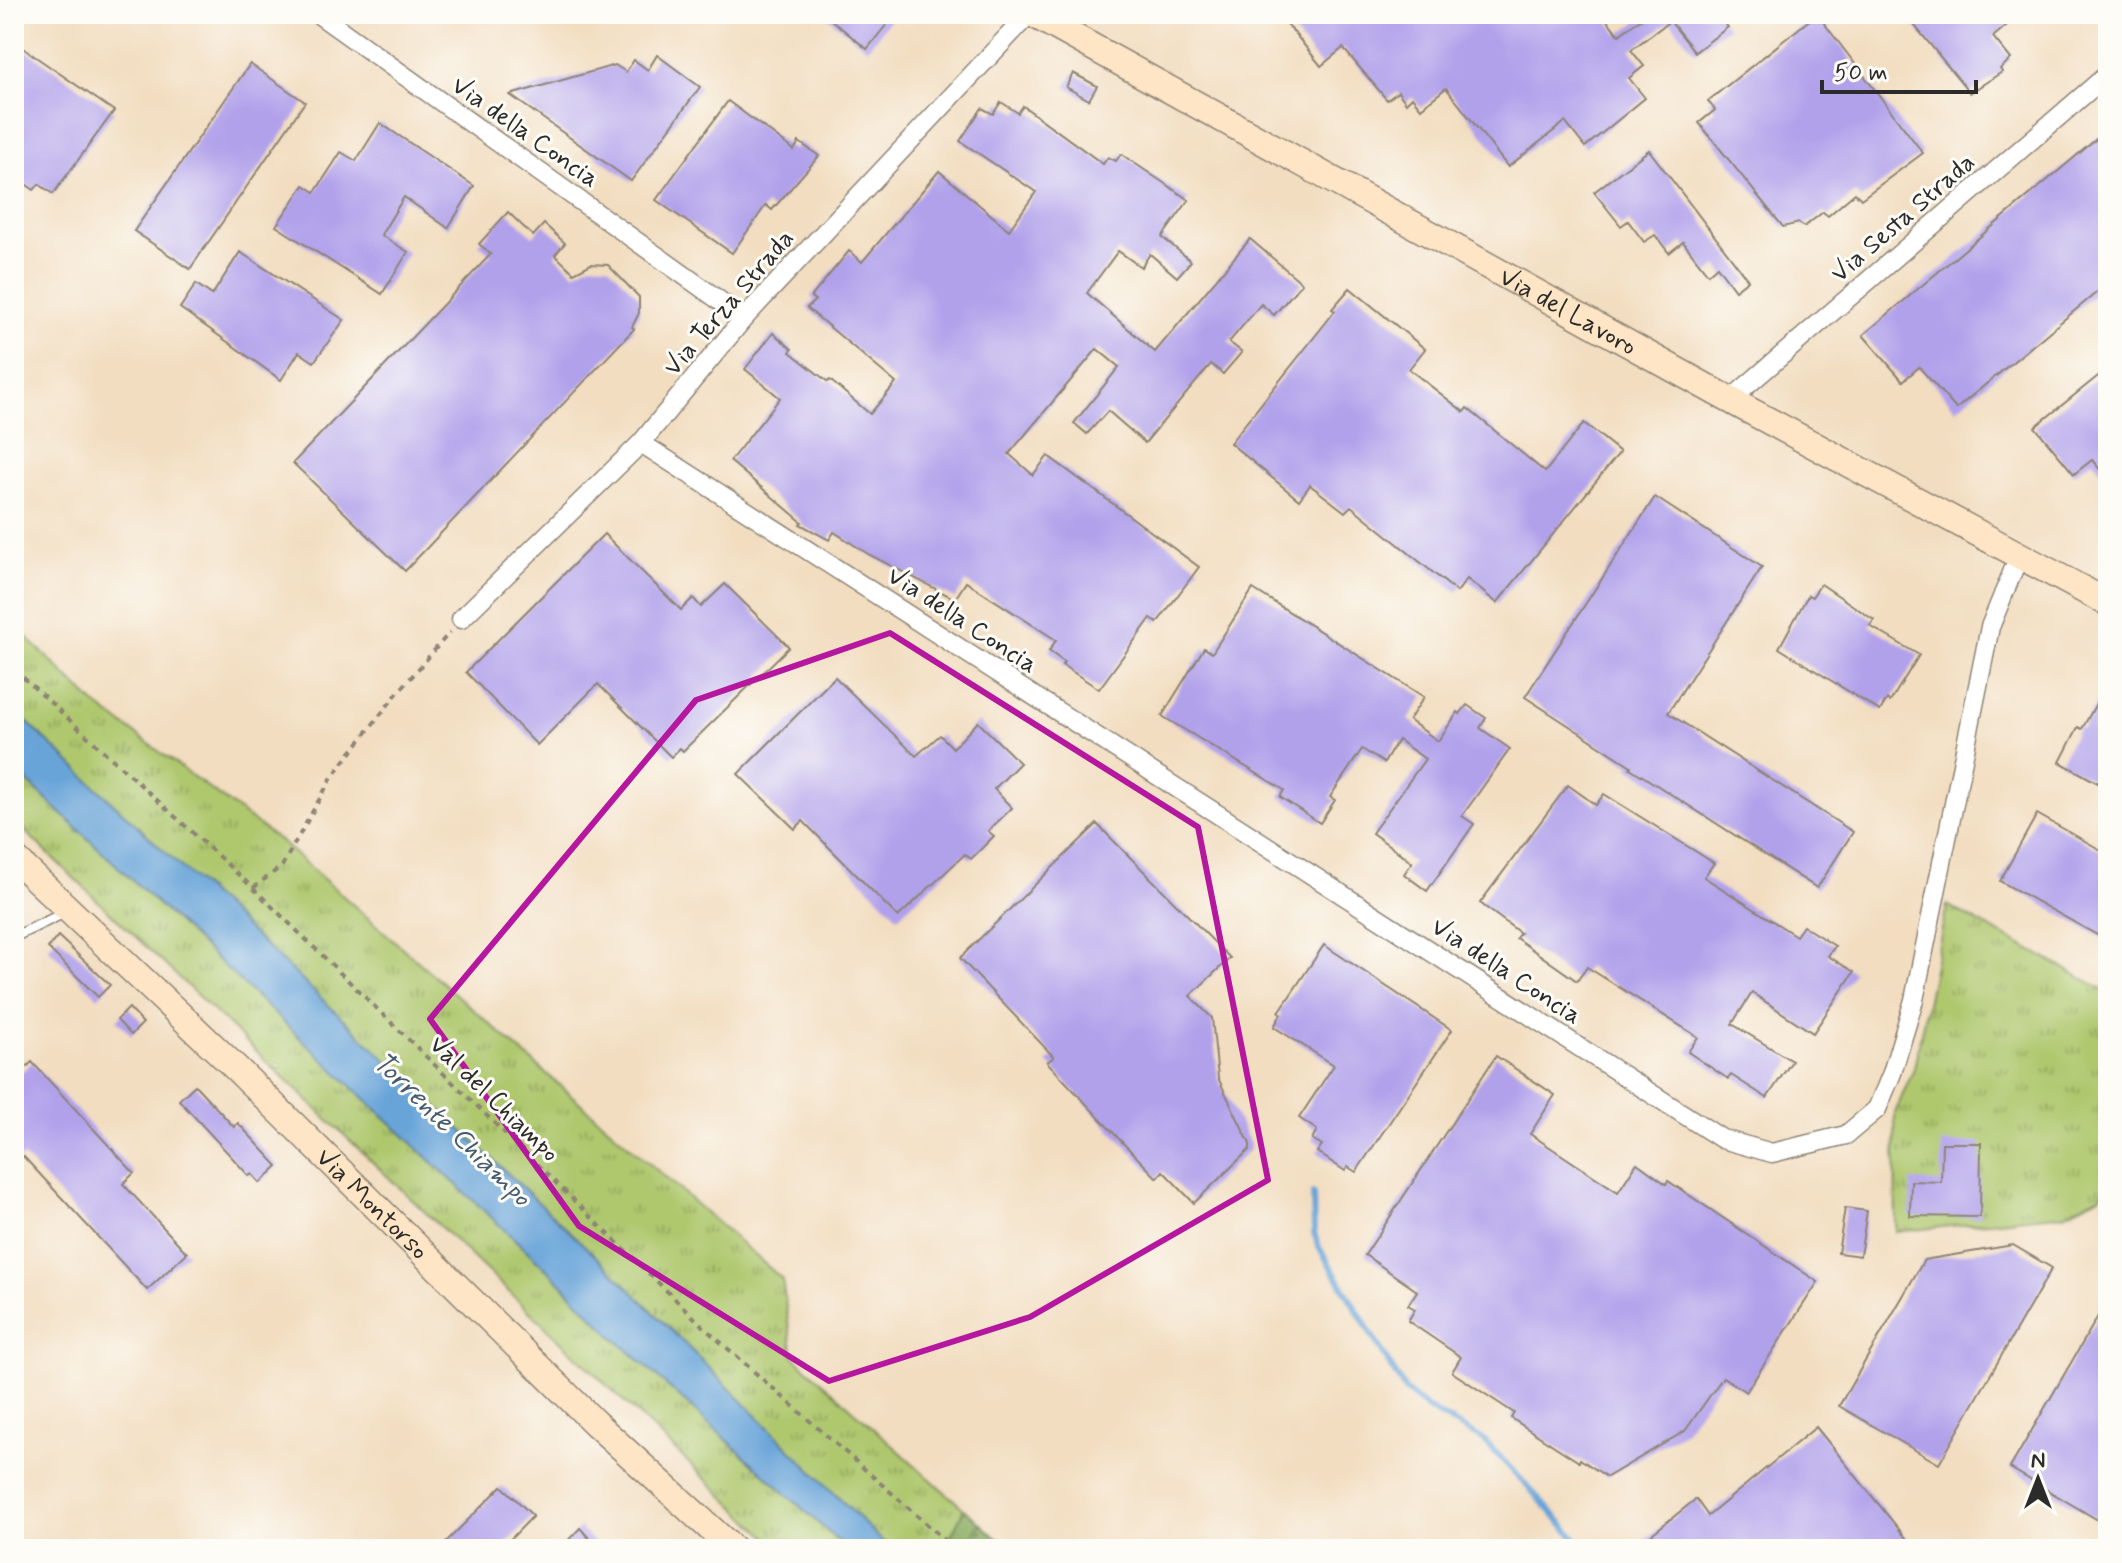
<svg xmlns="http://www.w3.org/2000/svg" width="2122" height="1563" viewBox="0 0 2122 1563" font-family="Mynerve,sans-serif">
  <defs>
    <pattern id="grass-tufts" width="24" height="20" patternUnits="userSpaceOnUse" patternTransform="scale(2)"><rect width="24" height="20" fill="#afc86e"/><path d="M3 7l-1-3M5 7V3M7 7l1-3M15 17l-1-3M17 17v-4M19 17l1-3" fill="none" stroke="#8fa35b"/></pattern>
    <pattern id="forest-firs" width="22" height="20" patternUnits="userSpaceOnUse" patternTransform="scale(2)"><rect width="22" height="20" fill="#8bac61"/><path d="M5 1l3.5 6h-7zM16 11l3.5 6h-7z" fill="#728c50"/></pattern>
  </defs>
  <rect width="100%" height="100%" fill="#fdfcf7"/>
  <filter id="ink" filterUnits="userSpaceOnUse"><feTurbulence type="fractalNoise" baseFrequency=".0125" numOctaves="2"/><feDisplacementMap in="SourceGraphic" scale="16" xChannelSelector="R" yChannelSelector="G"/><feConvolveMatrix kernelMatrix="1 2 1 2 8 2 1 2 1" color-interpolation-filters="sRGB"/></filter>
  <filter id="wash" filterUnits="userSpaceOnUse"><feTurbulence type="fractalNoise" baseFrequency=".006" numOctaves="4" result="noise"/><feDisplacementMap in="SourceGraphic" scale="32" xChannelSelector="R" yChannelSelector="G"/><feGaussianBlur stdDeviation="1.8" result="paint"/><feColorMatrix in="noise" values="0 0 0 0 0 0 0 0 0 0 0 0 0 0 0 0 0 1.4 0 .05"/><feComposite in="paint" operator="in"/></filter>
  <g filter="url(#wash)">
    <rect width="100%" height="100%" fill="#f2ddc0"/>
    <!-- grass -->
    <g fill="url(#grass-tufts)" stroke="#6d7a4c" stroke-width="2">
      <polygon points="14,625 94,703 281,842 782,1279 793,1356 964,1509 945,1549 890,1549 620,1279 14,710"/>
      <polygon points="14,769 558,1280 609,1333 847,1549 781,1549 754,1525 14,821"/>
      <polygon points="1947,905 2108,992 2108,1182 2101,1196 2064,1214 1896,1232 1895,1113 1914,1068"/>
    </g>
    <!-- forest -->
    <polygon fill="url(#forest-firs)" stroke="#5b6c46" stroke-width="2" points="964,1509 1009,1549 945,1549"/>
    <!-- water -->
    <polygon fill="#69a4d9" stroke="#4a6882" stroke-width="2" points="14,710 620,1279 890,1549 847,1549 609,1333 558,1280 14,769"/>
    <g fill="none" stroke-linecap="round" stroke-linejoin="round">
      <!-- stream -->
      <polyline stroke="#69a4d9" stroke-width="6" points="1313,1194 1314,1233 1319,1247 1405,1390 1427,1408 1484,1440 1586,1549"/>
    </g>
    <g id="blocks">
      <!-- building -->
      <g fill="#b1a1eb">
        <polygon points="824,14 895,14 867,49"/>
        <polygon points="1279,14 1602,14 1619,35 1647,14 1717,14 1728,27 1695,52 1670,21 1631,50 1644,66 1629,78 1645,98 1585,147 1565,122 1508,167 1446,88 1421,108 1412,97 1406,103 1398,92 1387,100 1343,48 1321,66"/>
        <polygon points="1817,14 1923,153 1861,199 1855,193 1828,216 1823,212 1804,227 1799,223 1783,227 1699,123 1715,110 1708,101"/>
        <polygon points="1905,14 2020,14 1993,37 2011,59 2000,69 2002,72 1970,93"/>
        <polygon points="14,42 114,111 53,194 39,184 34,190 14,176"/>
        <polygon points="657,55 700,87 631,181 510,95 615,65 626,72 634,60 648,70"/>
        <polygon points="250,64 305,102 190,269 134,231"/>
        <polygon points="1073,73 1097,86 1089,100 1066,87"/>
        <polygon points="728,101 794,150 799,142 819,156 772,210 766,205 732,253 656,200"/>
        <polygon points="1001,102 1018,113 1023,106 1103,164 1108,157 1116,161 1121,154 1189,200 1162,237 1191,261 1177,277 1150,254 1141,267 1118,251 1087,293 1155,352 1250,239 1302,283 1274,315 1261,304 1229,342 1242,352 1223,374 1211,364 1145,443 1108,411 1087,434 1074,423 1119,367 1097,349 1009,454 1033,475 1048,456 1199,567 1157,623 1151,618 1099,689 1062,665 1064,662 1049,651 1056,640 966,582 955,599 868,554 834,532 829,540 800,524 802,522 730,461 780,398 745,369 773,333 792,349 790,352 828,382 830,380 870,414 896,383 807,308 815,300 811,297 849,251 862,262 939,171 1009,230 1036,192 960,141 982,108 993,114"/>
        <polygon points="380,123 474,186 448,228 404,197 381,235 408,252 382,294 276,226 304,185 315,192 341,152 356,161"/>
        <polygon points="2100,136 2108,146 2108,283 1956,409 1919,367 1903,381 1863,335"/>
        <polygon points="1649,150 1748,280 1735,290 1717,266 1708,274 1683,242 1669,253 1655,235 1644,242 1628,221 1621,226 1594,192"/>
        <polygon points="508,212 533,236 544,224 565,243 555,255 574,273 591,264 608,265 639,297 639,313 632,327 634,329 405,571 293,463 491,254 479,244"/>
        <polygon points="240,252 344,320 314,362 299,352 281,380 180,308 196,284 212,295"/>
        <polygon points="1350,288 1425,349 1409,369 1464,412 1467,408 1545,472 1584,423 1620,452 1497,603 1467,579 1457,592 1351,506 1345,512 1310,485 1299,500 1230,443 1335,311 1332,309"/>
        <polygon points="2108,368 2108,479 2092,460 2074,474 2035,427"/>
        <polygon points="1655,497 1762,567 1668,713 1853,832 1817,888 1630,768 1631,766 1525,697"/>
        <polygon points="604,534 681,610 693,598 701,607 725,584 789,647 683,751 680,748 671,757 598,684 537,745 466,672"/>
        <polygon points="1821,584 1874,620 1870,626 1919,655 1890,702 1887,699 1880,711 1779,648 1808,595 1812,597"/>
        <polygon points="1253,589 1424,697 1409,720 1438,741 1458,712 1460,714 1467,705 1486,718 1480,728 1510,749 1462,816 1474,824 1427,891 1404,874 1412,862 1372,833 1425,759 1398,740 1384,763 1362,749 1330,797 1335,800 1320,823 1280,797 1284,790 1162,716 1204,648 1212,653"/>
        <polygon points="835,677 916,756 940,735 953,748 978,722 1020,763 994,789 1012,808 988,831 994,836 971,859 965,854 898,917 803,821 795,829 738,774"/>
        <polygon points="2108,682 2108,786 2099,781 2098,783 2060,762 2078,727 2082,729"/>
        <polygon points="1568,785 1596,805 1604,794 1714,863 1704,877 1796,936 1803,926 1835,946 1828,956 1854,972 1813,1033 1752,993 1732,1024 1792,1061 1767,1098 1731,1075 1728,1079 1688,1052 1698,1037 1587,967 1577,981 1516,938 1520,933 1480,903"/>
        <polygon points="2037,814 2108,854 2108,941 2000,881"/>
        <polygon points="1097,824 1230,958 1190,996 1212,1018 1218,1078 1250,1144 1250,1149 1194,1203 1163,1171 1157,1178 1121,1141 1047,1062 1054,1057 960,958"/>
        <polygon points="58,936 110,985 98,997 48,948"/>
        <polygon points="1324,945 1452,1030 1356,1172 1348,1167 1345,1171 1317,1152 1322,1145 1312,1139 1317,1130 1299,1118 1334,1065 1274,1027 1281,1014 1279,1012"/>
        <polygon points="129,1008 143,1023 131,1035 117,1020"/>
        <polygon points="1496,1056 1555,1095 1530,1134 1618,1192 1637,1163 1666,1184 1668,1181 1818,1282 1746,1392 1723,1377 1685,1431 1607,1477 1580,1459 1579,1462 1511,1418 1514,1413 1452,1372 1461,1357 1408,1321 1415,1309 1408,1305 1417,1291 1365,1255"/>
        <polygon points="32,1062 134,1173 123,1184 187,1253 147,1290 23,1156 14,1164 14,1079"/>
        <polygon points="195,1085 234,1127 238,1123 278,1166 260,1183 252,1174 249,1176 179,1100"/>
        <polygon points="1942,1143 1981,1143 1980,1217 1910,1216 1911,1181 1941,1182"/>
        <polygon points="1845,1208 1867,1211 1860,1256 1838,1253"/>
        <polygon points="2013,1245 2052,1268 1939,1464 1839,1406 1924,1260"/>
        <polygon points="2108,1299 2108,1526 2010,1468"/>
        <polygon points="1816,1427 1915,1549 1633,1549 1696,1499 1708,1516"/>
        <polygon points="502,1486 533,1516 501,1549 439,1549"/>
        <polygon points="580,1528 599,1549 560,1549"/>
      </g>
    </g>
  </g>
  <g filter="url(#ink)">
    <use href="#blocks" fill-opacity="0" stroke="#8e8476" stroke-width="2"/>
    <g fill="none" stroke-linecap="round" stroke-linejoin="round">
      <!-- lane casing -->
      <g stroke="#8e8476" stroke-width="12">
        <polyline id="lane" points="14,937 68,911"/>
      </g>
      <!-- street casing -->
      <g stroke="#8e8476" stroke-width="21">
        <g id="street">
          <polyline points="318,14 744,318"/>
          <polyline points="1730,400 2108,74"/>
          <polyline points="641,443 1722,1139 1772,1153 1846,1135 1877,1109 1892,1073 1914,1000 1990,627 2019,556"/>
          <polyline points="461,619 641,443 744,318 1029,14"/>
        </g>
      </g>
      <!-- secondary casing -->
      <g stroke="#8e8476" stroke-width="29">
        <g id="secondary">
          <path id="s1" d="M1033 14 1730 400 2108 603"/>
          <path id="s2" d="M14 858 238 1070 595 1423 733 1549"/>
        </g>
      </g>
      <!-- path -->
      <g stroke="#8e8476" stroke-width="4" stroke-dasharray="6 6" stroke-linecap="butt">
        <polyline points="14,669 253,888 708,1331 955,1549"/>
        <polyline points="253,888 282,866 332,777 395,696 450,632"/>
      </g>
      <!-- lane -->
      <use href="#lane" stroke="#fff" stroke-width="9"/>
      <!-- street -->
      <use href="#street" stroke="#fff" stroke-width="18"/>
      <!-- secondary -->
      <use href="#secondary" stroke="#fde5c5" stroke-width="26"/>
    </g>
  </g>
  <!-- marked area -->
  <path fill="none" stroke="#b5179e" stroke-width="6" stroke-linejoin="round" d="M890 633 1198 827 1268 1180 1030 1317 829 1381 579 1226 430 1019 696 700Z"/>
  <g text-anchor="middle" stroke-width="6" stroke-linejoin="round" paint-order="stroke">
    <!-- street labels -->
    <g font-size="26" fill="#2b2b2b" stroke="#fdfcf7">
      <text transform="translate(526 131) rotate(35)" y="9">Via della Concia</text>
      <text transform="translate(1902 217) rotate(-41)" y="9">Via Sesta Strada</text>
      <text transform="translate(728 302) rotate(-49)" y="9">Via Terza Strada</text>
      <text dy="9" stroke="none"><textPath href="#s1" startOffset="612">Via del Lavoro</textPath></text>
      <text transform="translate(963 619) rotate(33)" y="9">Via della Concia</text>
      <text transform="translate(1507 970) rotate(33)" y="9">Via della Concia</text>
      <text transform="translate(495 1098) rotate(44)" y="9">Val del Chiampo</text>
      <text dy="9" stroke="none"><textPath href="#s2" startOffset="498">Via Montorso</textPath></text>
    </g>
    <!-- water labels -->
    <g font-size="28" font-style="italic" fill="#445b71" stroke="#fdfcf7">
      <text transform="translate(453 1128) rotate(44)" y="10">Torrente Chiampo</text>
    </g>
  </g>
  <!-- margin -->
  <rect width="2122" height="1563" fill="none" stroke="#fdfcf7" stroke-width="48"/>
  <!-- north arrow -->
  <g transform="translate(2038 1479)" stroke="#fdfcf7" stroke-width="6" paint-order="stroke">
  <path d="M0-6L14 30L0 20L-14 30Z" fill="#2b2b2b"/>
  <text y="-12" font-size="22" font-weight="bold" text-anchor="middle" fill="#2b2b2b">N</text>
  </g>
  <!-- scale -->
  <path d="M1822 80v12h154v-12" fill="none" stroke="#2b2b2b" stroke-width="4"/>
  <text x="1834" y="80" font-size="24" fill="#2b2b2b" stroke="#fdfcf7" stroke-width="6" paint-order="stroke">50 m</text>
</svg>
